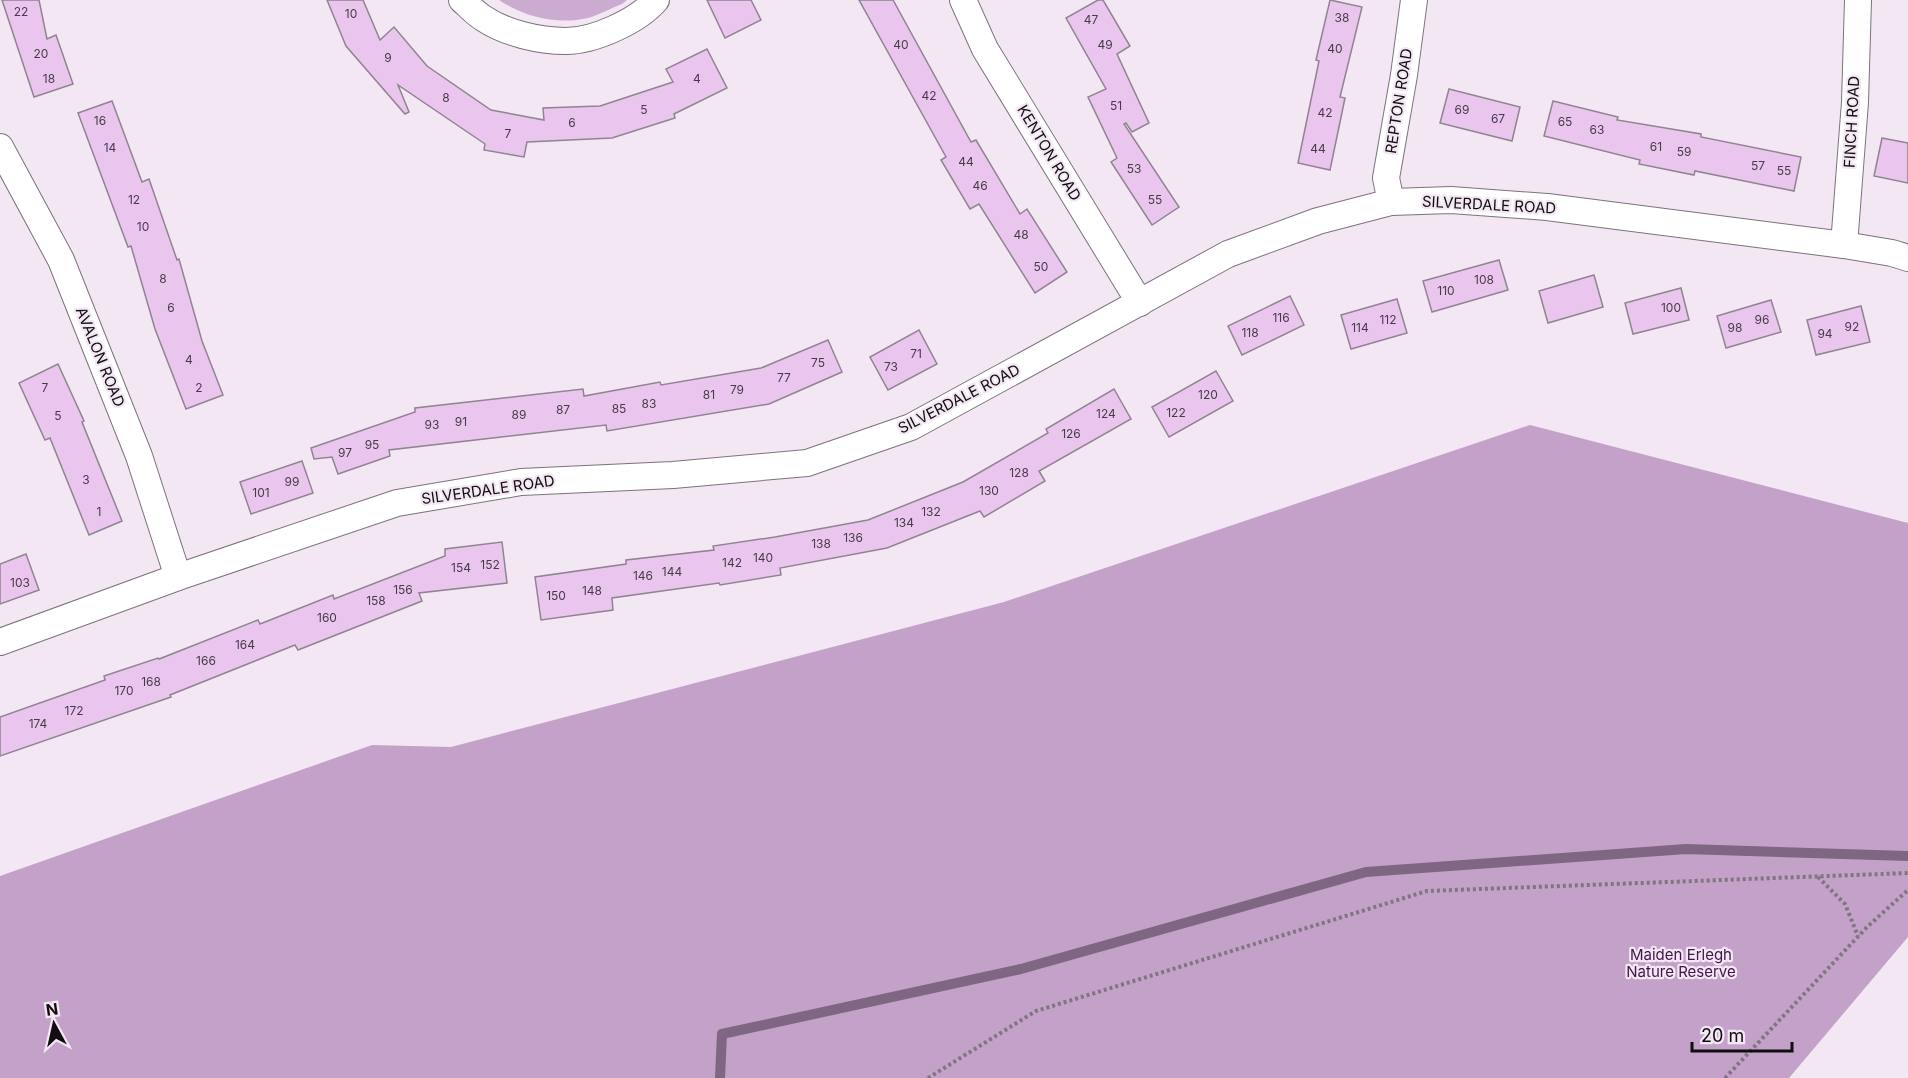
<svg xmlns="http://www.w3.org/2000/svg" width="1908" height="1078" viewBox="0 0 1908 1078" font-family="Inter,sans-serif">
  <rect width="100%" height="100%" fill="#f3e7f4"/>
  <!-- green -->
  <path fill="#cbabd0" d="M499 0H627L622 4C611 8 599 15 588 18 557 25 524 17 499 0Z"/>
  <!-- forest -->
  <polygon fill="#c4a1c9" points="1530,425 1908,523 1908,937 1789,1078 0,1078 0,876 372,745 451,747 1004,602"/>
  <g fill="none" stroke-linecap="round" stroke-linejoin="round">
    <!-- stream -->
    <polyline stroke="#7f6682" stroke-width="10" points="720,1078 722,1034 1021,969 1366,872 1686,849 1908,856"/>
  </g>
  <!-- building -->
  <g fill="#eac6ef" stroke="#8f8490" stroke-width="1.5">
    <polygon points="2,0 39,0 47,39 56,35 73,84 34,97"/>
    <polygon points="327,0 363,0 380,40 394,27 427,66 491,110 544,120 543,108 600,106 673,82 666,69 707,49 727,88 674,114 675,118 612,138 527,142 524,157 484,150 485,144 398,85 409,112 405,114 346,46"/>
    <polygon points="707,0 751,0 761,20 725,38"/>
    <polygon points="859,0 893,0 971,142 976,140 1020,214 1027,209 1067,272 1035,293 979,204 970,209 941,160 946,157"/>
    <polygon points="1098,0 1103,0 1130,46 1117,54 1149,123 1132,132 1126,123 1124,124 1179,207 1152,225 1111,162 1117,158 1088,97 1106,89 1066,18"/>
    <polygon points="1330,0 1362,7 1340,97 1345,98 1330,170 1298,163 1319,61 1316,60"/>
    <polygon points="1449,89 1520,107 1512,141 1440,123"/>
    <polygon points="112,101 142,182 149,179 177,260 179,259 202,341 223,395 186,409 155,329 131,246 128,247 78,113"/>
    <polygon points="1553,101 1618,117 1617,120 1701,134 1701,137 1801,157 1794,191 1695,171 1694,175 1639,164 1640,160 1544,136"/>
    <polygon points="1882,138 1908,143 1908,183 1874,176"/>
    <polygon points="1499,260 1508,290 1432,312 1423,281"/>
    <polygon points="1594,275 1603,307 1548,323 1539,291"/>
    <polygon points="1681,288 1689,320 1633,334 1625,303"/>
    <polygon points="1290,296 1304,325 1242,355 1228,326"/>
    <polygon points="1397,299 1407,333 1351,349 1341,315"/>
    <polygon points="1771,300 1781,332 1726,348 1717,316"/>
    <polygon points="1861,306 1870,342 1816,355 1807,320"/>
    <polygon points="919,330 937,364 888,390 870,357"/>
    <polygon points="828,340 842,372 769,404 607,431 606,425 389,450 390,456 338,474 332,457 314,459 311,448 415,412 415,408 583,389 584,396 660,382 661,385 761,368"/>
    <polygon points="58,364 84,421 82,422 122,521 89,535 50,438 45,440 19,383"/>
    <polygon points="1216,371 1233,401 1169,437 1152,407"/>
    <polygon points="1114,389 1131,419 1039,471 1045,481 984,517 980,511 887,548 780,568 781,575 720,585 719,583 612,598 613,610 541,620 535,577 626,564 626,560 714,550 713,546 775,537 868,520 963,482 1048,433 1046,429"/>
    <polygon points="302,461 313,493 251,514 240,482"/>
    <polygon points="502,542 507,583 419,593 422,601 298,650 295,645 170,695 171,697 0,756 0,717 105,680 104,676 158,658 159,659 258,620 260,624 333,595 334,599 445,556 445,549"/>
    <polygon points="26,554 39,590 0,604 0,564"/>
  </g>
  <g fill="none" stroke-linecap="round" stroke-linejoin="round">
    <!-- street casing -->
    <g stroke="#7c727d" stroke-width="28">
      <g id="street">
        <path d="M462 0C469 6 475 13 483 18 505 33 539 41 566 41 594 41 638 21 656 0"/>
        <polyline points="963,0 985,49 1140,303"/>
        <polyline points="0,147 61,260 139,456 178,577"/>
        <polyline points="1391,202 1386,178 1404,75 1414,0"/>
        <polyline points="1844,245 1855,102 1858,0"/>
        <polyline points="0,642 178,577 397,503 521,482 673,475 807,463 911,427 1228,254 1318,221 1391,202 1451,200 1547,207 1844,245 1892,253 1908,258"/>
      </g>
    </g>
    <!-- path -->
    <g stroke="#7f777f" stroke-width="4" stroke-dasharray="3 3" stroke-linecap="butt">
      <polyline points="1818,877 1845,904 1858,936"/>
      <polyline points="928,1078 1036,1011 1427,891 1908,873"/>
      <polyline points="1725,1078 1867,927 1908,890"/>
    </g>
    <!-- street -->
    <use href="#street" stroke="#fff" stroke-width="26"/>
  </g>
  <g text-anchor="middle" stroke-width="4.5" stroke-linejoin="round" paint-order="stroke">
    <!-- number labels -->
    <g font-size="12" fill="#473b48">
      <text x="21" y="16">22</text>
      <text x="351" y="18">10</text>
      <text x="1342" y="22">38</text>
      <text x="1091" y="24">47</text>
      <text x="901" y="49">40</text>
      <text x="1105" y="49">49</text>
      <text x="1335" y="53">40</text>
      <text x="41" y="58">20</text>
      <text x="388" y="62">9</text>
      <text x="49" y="83">18</text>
      <text x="697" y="83">4</text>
      <text x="929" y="100">42</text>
      <text x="446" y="102">8</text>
      <text x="1116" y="110">51</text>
      <text x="644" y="114">5</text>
      <text x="1462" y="114">69</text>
      <text x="1325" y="117">42</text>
      <text x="1498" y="123">67</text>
      <text x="100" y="125">16</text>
      <text x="1565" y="126">65</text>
      <text x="572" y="127">6</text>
      <text x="1597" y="134">63</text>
      <text x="508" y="138">7</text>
      <text x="1656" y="151">61</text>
      <text x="110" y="152">14</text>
      <text x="1318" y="153">44</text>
      <text x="1684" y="156">59</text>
      <text x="966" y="166">44</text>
      <text x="1758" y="170">57</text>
      <text x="1134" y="173">53</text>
      <text x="1784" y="175">55</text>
      <text x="980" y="190">46</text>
      <text x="134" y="204">12</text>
      <text x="1155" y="204">55</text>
      <text x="143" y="231">10</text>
      <text x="1021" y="239">48</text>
      <text x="1041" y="271">50</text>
      <text x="163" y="283">8</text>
      <text x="1484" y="284">108</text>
      <text x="1446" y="295">110</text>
      <text x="171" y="312">6</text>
      <text x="1671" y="312">100</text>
      <text x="1281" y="322">116</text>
      <text x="1388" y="324">112</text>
      <text x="1762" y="324">96</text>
      <text x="1852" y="331">92</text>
      <text x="1360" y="332">114</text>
      <text x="1735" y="332">98</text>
      <text x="1250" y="337">118</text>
      <text x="1825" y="338">94</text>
      <text x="916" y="358">71</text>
      <text x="189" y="364">4</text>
      <text x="818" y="367">75</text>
      <text x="891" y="371">73</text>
      <text x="784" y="382">77</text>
      <text x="45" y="392">7</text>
      <text x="199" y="392">2</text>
      <text x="737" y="394">79</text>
      <text x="709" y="399">81</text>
      <text x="1208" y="399">120</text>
      <text x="649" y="408">83</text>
      <text x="619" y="413">85</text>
      <text x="563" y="414">87</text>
      <text x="1176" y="417">122</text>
      <text x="1106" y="418">124</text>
      <text x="519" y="419">89</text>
      <text x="58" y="420">5</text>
      <text x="461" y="426">91</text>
      <text x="432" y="429">93</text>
      <text x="1071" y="438">126</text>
      <text x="372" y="449">95</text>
      <text x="345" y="457">97</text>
      <text x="1019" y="477">128</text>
      <text x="86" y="484">3</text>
      <text x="292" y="486">99</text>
      <text x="989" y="495">130</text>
      <text x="261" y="497">101</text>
      <text x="99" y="516">1</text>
      <text x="931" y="516">132</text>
      <text x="904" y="527">134</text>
      <text x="853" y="542">136</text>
      <text x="821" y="548">138</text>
      <text x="763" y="562">140</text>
      <text x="732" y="567">142</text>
      <text x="490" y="569">152</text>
      <text x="461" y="572">154</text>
      <text x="672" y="576">144</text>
      <text x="643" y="580">146</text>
      <text x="20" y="587">103</text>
      <text x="403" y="594">156</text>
      <text x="592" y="595">148</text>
      <text x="556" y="600">150</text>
      <text x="376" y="605">158</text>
      <text x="327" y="622">160</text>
      <text x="245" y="649">164</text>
      <text x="206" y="665">166</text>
      <text x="151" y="686">168</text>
      <text x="124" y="695">170</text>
      <text x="74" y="715">172</text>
      <text x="38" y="728">174</text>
    </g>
    <!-- street labels -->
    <g font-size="15" fill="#110d11" stroke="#f3e7f4">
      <text transform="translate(1399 101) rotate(-81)" y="5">REPTON ROAD</text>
      <text transform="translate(1852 122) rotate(-87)" y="5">FINCH ROAD</text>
      <text transform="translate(1049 153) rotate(59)" y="5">KENTON ROAD</text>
      <text transform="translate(1489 205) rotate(3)" y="5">SILVERDALE ROAD</text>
      <text transform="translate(100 357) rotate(68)" y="5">AVALON ROAD</text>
      <text transform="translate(959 399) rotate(-27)" y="5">SILVERDALE ROAD</text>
      <text transform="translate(488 490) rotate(-8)" y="5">SILVERDALE ROAD</text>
    </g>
    <!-- park labels -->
    <g font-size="15" fill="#401547" stroke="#f3e7f4">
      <text x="1681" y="960">Maiden Erlegh<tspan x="1681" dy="17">Nature Reserve</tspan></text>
    </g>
  </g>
  <!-- north arrow -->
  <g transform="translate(54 1024) rotate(352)" stroke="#f3e7f4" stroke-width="4.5" paint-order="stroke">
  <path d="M0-4.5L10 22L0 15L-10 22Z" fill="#110d11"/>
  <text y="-9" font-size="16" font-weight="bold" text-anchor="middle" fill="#110d11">N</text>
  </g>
  <!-- scale -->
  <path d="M1692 1042v9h100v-9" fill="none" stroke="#110d11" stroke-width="3"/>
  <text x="1701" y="1042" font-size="18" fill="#110d11" stroke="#f3e7f4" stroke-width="4.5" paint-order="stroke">20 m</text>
</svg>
